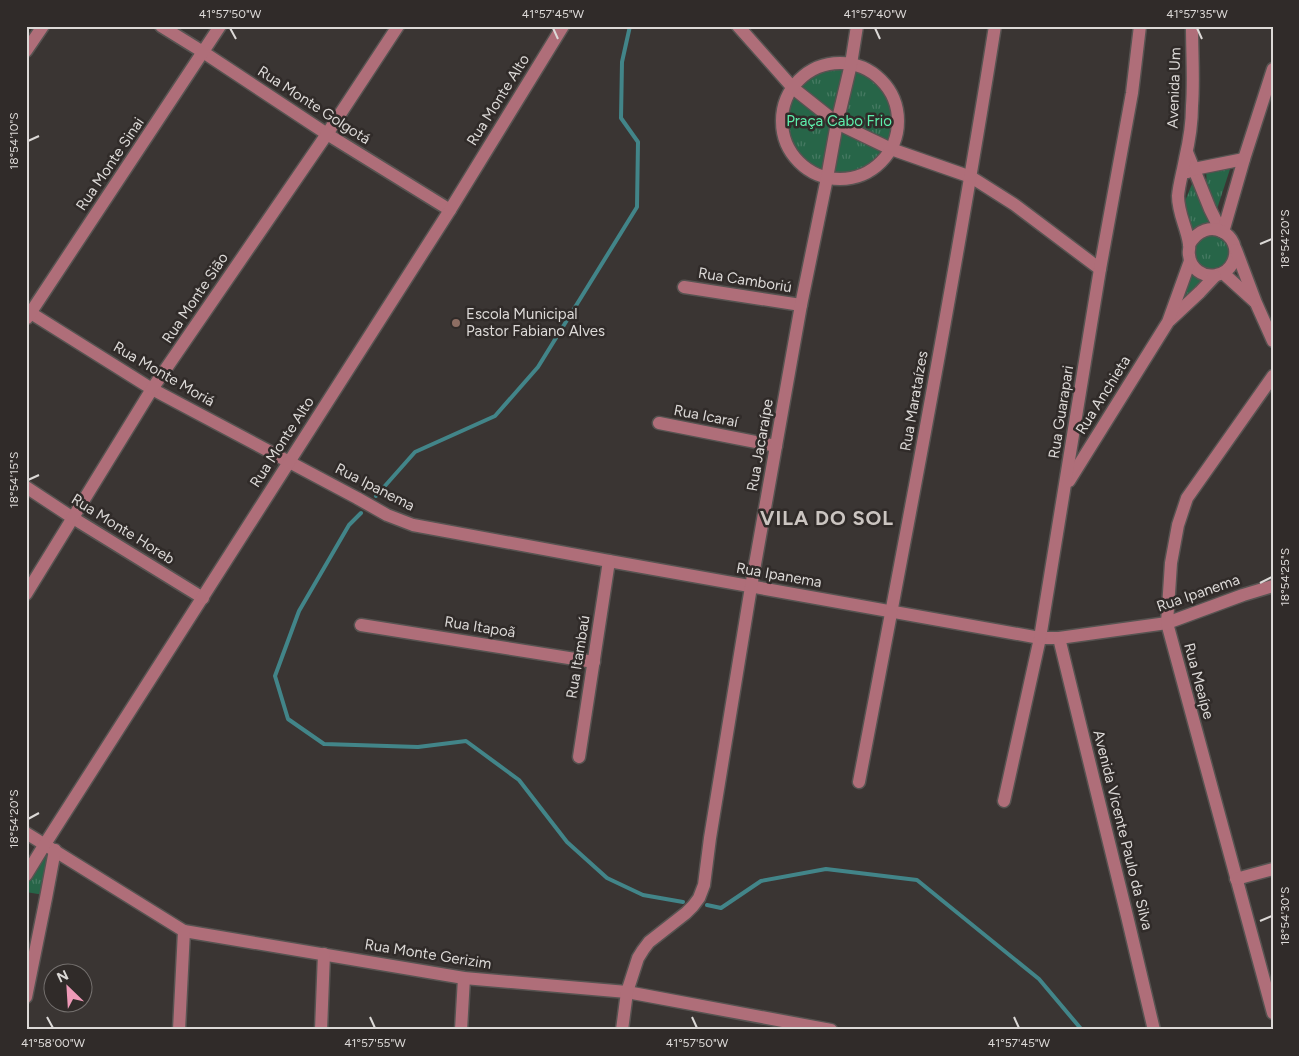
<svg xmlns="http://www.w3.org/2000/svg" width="1299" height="1056" viewBox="0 0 1299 1056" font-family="Figtree,sans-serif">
  <defs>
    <pattern id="grass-tufts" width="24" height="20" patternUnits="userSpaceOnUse" patternTransform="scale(1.25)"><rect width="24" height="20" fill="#276548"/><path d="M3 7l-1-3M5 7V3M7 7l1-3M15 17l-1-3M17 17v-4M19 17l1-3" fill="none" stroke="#467a62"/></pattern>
  </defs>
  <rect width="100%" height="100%" fill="#3a3533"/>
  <!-- grass -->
  <g fill="url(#grass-tufts)">
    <circle cx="839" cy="121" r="53"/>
    <polygon points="1231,166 1217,209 1207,185 1206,171"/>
    <polygon points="1196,180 1212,224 1200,226 1191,231 1183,206 1192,184"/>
    <polygon points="1210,233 1222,236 1230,246 1230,259 1221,269 1204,270 1193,256 1195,244"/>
    <polygon points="1191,274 1198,278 1205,279 1177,308"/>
    <polygon points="45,848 52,852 44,895 26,892 26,878"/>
  </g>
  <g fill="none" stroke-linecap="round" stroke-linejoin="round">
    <!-- stream -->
    <g stroke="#428589" stroke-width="4">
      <polyline points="376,496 415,452 495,416 538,367 637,207 638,142 621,118 622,62 630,26"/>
      <polyline points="361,513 349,525 299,611 275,676 288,719 324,744 418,747 466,741 519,780 567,842 607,878 643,895 683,902"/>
      <polyline points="707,905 721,908 761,881 826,869 917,880 1039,979 1082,1030"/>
    </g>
    <!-- minor casing -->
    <g stroke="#575351" stroke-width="15">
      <g id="minor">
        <polyline points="161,26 203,52 327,134 450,210"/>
        <polyline points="738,26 793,88 837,123 891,149 971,177 1015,205 1100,269"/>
        <polyline points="26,51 43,26"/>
        <circle cx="840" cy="121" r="58"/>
        <polyline points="1187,152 1210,209 1221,231"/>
        <polyline points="1188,172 1194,169 1244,159"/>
        <polyline points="1223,232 1244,159 1273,69"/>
        <path d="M1189 245C1206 213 1245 235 1233 262 1230 269 1223 274 1216 275 1203 278 1190 268 1189 255 1188 251 1190 248 1189 244 1187 228 1178 214 1178 196 1179 184 1183 171 1185 159 1189 142 1192 123 1192 106 1194 80 1192 53 1192 26"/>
        <polyline points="1236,250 1256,303 1273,341"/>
        <polyline points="1223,273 1254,301"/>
        <polyline points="684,287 801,305"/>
        <polyline points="26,310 152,389 357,498 387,515 413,525 609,561 1040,638 1059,638 1167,623 1243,595 1273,586"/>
        <polyline points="27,318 220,26"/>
        <polyline points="1170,320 1200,292 1215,276"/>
        <polyline points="1273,376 1187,498 1178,525 1171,563 1167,623 1273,1013"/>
        <polyline points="659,423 776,446"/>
        <polyline points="1069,481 1168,322 1190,261"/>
        <polyline points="26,487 73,518 203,598"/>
        <polyline points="26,594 152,389 327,134 398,26"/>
        <polyline points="361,625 594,662"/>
        <polyline points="1059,638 1127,916 1154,1030"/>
        <polyline points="579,757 609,561"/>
        <path d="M859 782C907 530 955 279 995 26"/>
        <polyline points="1004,801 1040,638 1100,269 1132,93 1140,26"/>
        <polyline points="26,833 184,931 464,978 627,992 831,1030"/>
        <polyline points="26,875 45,844 450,210 563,26"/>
        <polyline points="1236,879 1273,869"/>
        <polyline points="26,997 46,898 55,850"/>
        <polyline points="179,1030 184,931"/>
        <polyline points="321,1030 324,954"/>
        <polyline points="461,1030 464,978"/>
        <polyline points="622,1030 627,992 638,958 643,950 649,942 686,913 693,906 699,898 704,885 710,838 751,587 801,305 827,178 837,123 851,64 857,26"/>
      </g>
    </g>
    <!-- minor -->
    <use href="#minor" stroke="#af6e79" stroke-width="12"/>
  </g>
  <!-- ticks -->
  <path fill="none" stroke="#dcd9d7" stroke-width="2" d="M230 28 236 39M553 28 558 39M875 28 880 39M1197 28 1202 39M28 141 39 136M1260 244 1272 239M28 480 39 475M1260 583 1272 577M28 819 39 813M1260 921 1272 916M47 1017 53 1028M370 1017 375 1028M692 1017 697 1028M1014 1017 1019 1028"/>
  <!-- markers -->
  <circle fill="#8d6e63" stroke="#302b29" stroke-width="2" cx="456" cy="323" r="5"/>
  <g text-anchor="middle" stroke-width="5" stroke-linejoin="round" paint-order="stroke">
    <!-- street labels -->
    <g font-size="15" fill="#dcd9d7" stroke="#302b29">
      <text transform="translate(1174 88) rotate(-88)" y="5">Avenida Um</text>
      <text transform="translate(498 100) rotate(-58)" y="5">Rua Monte Alto</text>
      <text transform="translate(314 105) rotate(33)" y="5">Rua Monte Golgotá</text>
      <text transform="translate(110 164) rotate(-56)" y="5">Rua Monte Sinai</text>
      <text transform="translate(745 280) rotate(9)" y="5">Rua Camboriú</text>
      <text transform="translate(195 298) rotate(-56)" y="5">Rua Monte Sião</text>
      <text transform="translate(164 374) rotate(30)" y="5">Rua Monte Moriá</text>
      <text transform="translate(1103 395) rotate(-58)" y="5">Rua Anchieta</text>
      <text transform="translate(914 401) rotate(-80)" y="5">Rua Marataízes</text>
      <text transform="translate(1061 412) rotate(-81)" y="5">Rua Guarapari</text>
      <text transform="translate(706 416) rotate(11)" y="5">Rua Icaraí</text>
      <text transform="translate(282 442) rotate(-57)" y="5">Rua Monte Alto</text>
      <text transform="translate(760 445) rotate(-80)" y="5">Rua Jacaraípe</text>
      <text transform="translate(375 487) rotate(27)" y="5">Rua Ipanema</text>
      <text transform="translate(123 529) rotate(32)" y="5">Rua Monte Horeb</text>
      <text transform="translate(779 575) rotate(10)" y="5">Rua Ipanema</text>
      <text transform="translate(1198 593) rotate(-19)" y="5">Rua Ipanema</text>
      <text transform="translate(480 627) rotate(9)" y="5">Rua Itapoã</text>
      <text transform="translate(578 657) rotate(-81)" y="5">Rua Itambaú</text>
      <text transform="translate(1199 681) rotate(75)" y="5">Rua Meaípe</text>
      <text transform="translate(1123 830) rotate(76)" y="5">Avenida Vicente Paulo da Silva</text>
      <text transform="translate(428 954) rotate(9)" y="5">Rua Monte Gerizim</text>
    </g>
    <!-- park labels -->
    <g font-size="15" fill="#5deeab" stroke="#302b29">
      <text x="839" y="126">Praça Cabo Frio</text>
    </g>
    <!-- poi labels -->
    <g font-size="15" fill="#dcd9d7" stroke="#302b29" text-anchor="start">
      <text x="466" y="319">Escola Municipal<tspan x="466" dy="17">Pastor Fabiano Alves</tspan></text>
    </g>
    <!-- district labels -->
    <g font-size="20" font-weight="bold" letter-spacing="1" fill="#cbc5c1" stroke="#302b29">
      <text x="827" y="525">VILA DO SOL</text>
    </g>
  </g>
  <!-- border -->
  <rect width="1299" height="1056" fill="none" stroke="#302b29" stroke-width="55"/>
  <!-- north arrow -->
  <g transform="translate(68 988) rotate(335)"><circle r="24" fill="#302b29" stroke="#75716f"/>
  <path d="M0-4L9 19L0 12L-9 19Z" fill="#ef9ab8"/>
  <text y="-8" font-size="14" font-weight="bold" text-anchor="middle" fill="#dcd9d7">N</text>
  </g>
  <rect x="28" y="28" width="1244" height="1000" fill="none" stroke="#dcd9d7" stroke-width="2"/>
  <g font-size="12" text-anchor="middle" fill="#dcd9d7">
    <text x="230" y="18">41°57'50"W</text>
    <text x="553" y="18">41°57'45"W</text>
    <text x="875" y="18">41°57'40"W</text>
    <text x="1197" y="18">41°57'35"W</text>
    <text transform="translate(14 141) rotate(-90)" y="4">18°54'10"S</text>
    <text transform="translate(1285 239) rotate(-90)" y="4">18°54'20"S</text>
    <text transform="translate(14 480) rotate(-90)" y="4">18°54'15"S</text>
    <text transform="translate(1285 577) rotate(-90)" y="4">18°54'25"S</text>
    <text transform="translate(14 819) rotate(-90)" y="4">18°54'20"S</text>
    <text transform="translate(1285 916) rotate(-90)" y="4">18°54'30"S</text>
    <text x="53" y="1047">41°58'00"W</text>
    <text x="375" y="1047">41°57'55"W</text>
    <text x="697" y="1047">41°57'50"W</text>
    <text x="1019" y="1047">41°57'45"W</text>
  </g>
</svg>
